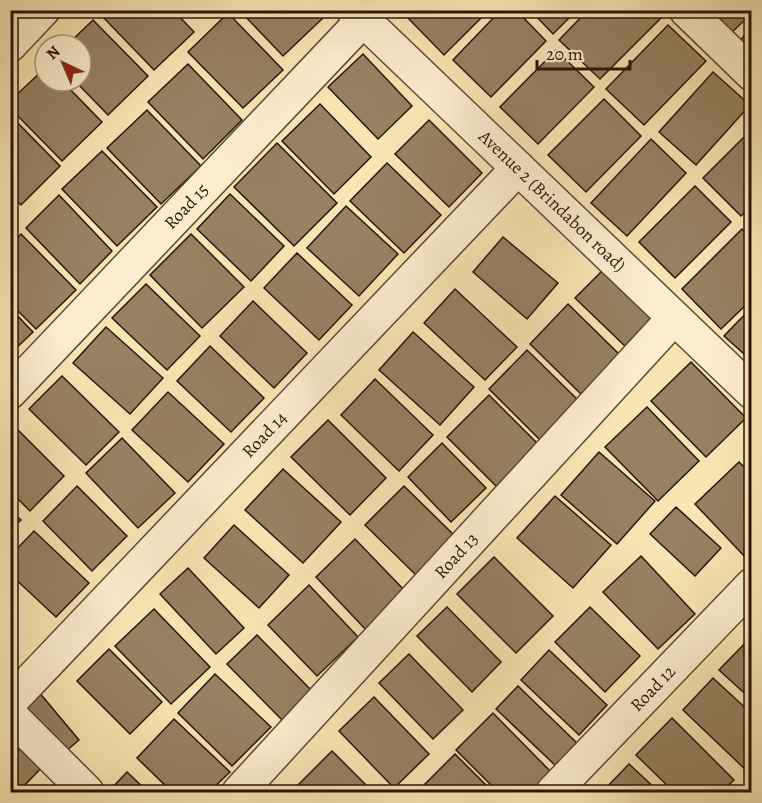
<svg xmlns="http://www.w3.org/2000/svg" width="762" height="803" viewBox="0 0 762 803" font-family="Alegreya,serif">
  <rect width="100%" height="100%" fill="#f9e5b4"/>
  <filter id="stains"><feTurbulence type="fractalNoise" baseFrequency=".00333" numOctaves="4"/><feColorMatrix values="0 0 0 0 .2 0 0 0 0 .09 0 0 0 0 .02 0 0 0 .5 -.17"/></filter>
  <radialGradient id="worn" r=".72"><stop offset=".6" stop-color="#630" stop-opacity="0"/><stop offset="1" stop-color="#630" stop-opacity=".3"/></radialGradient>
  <!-- building -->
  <g fill="#978162" stroke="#2c140a" stroke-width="1.5">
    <polygon points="103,10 173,10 194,32 154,70 100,14"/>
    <polygon points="239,10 316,10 323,18 283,56"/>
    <polygon points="416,10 489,10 444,55 408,18"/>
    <polygon points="501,10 516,10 546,41 491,97 453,60"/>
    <polygon points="530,10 577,10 553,34"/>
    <polygon points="588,10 654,10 661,18 600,79 559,40"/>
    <polygon points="703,10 752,10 752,13 728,36"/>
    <polygon points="228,13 283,70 243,108 188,52"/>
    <polygon points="93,20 148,76 108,115 75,81 81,81 81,45 67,45"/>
    <polygon points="668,25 706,61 644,125 606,89"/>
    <polygon points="752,28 752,50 741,39"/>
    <polygon points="556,50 594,87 538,144 500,107"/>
    <polygon points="363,54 412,106 378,139 328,87"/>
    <polygon points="188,64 242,120 203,159 148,102"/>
    <polygon points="45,68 45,81 62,81 102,122 62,161 10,108 10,101"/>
    <polygon points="713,72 750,105 696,165 659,132"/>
    <polygon points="604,99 641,136 586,192 548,155"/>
    <polygon points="320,104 371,157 334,194 282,141"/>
    <polygon points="147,110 201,166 161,204 107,148"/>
    <polygon points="10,115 60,166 21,205 10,194"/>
    <polygon points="429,120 482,173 449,207 395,154"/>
    <polygon points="752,129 752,206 741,216 703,178"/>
    <polygon points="651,139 686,173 627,236 591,203"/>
    <polygon points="277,143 337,203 294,246 234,187"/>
    <polygon points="102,151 157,207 117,246 62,189"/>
    <polygon points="387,163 441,215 404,253 350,201"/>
    <polygon points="695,186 731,222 675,278 639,242"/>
    <polygon points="230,194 284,246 251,281 197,229"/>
    <polygon points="59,195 112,251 80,284 26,228"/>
    <polygon points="346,206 398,254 359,296 307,248"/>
    <polygon points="742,229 752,239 752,299 721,329 682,289"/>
    <polygon points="21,234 76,290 36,329 10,303 10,245"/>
    <polygon points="191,234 244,287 202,328 150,275"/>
    <polygon points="503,237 558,283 527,319 473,272"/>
    <polygon points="297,253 352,305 319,340 264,288"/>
    <polygon points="605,268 658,319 628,349 575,298"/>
    <polygon points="146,284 200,336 167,370 112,318"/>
    <polygon points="455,289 517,347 485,380 424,323"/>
    <polygon points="253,301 307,353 274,388 220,336"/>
    <polygon points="568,304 622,357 584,397 530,344"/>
    <polygon points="752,307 752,361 724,336"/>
    <polygon points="10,308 33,332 10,354"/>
    <polygon points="106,327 163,378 130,414 73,363"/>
    <polygon points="413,332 474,387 440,425 379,370"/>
    <polygon points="210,346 264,398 231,432 177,381"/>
    <polygon points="527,350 581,403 542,442 489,389"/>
    <polygon points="691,362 746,418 706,457 651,401"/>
    <polygon points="62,376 119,432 86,465 29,409"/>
    <polygon points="375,379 433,435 399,471 341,415"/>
    <polygon points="168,392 224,444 188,482 132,430"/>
    <polygon points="489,395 539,445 497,487 447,437"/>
    <polygon points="647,407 699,461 658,501 605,447"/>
    <polygon points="328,420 386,478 350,515 291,457"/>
    <polygon points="13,425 64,476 30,511 10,491 10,427"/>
    <polygon points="122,438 175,493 138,528 86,473"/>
    <polygon points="442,443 486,488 451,522 408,477"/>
    <polygon points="599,452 655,501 617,544 561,495"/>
    <polygon points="739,462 752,475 752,552 746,558 695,504"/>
    <polygon points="283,469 341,522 303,563 245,510"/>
    <polygon points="77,486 127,536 92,571 43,521"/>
    <polygon points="404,486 457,538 419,578 365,525"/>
    <polygon points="555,496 611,545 573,588 517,538"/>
    <polygon points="676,507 721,548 695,576 650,534"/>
    <polygon points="10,510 21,520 10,530"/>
    <polygon points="234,525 289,575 259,608 204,558"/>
    <polygon points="34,531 89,583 56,617 10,574 10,556"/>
    <polygon points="355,539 408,594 368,632 316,577"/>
    <polygon points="641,556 695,614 658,649 603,592"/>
    <polygon points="494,557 553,616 516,653 457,594"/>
    <polygon points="188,568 244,628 216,654 160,594"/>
    <polygon points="309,585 358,637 317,676 268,625"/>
    <polygon points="447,607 501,662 472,692 417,636"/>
    <polygon points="590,607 640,656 605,692 555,642"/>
    <polygon points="154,609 210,667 171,704 115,646"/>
    <polygon points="257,635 312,691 282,720 227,664"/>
    <polygon points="750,638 752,640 752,700 719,670"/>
    <polygon points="109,649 162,702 130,734 77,681"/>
    <polygon points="549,650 607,705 579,735 521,680"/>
    <polygon points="409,654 463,710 433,739 379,683"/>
    <polygon points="215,674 271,727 232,766 178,713"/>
    <polygon points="713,678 752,714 752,769 748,772 683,710"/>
    <polygon points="518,686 579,745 557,767 496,709"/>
    <polygon points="38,691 79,740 58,758 17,709"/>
    <polygon points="374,697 429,754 394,788 339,731"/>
    <polygon points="493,713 552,773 532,792 498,792 456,750"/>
    <polygon points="672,718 734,780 721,792 674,792 636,755"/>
    <polygon points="174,719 230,772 209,792 172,792 137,758"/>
    <polygon points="29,740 49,760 18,792 10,792 10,759"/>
    <polygon points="332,751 373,792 291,792"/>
    <polygon points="455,754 493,792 418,791"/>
    <polygon points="629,764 659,792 610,792 606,788"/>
    <polygon points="127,772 148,792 108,792"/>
  </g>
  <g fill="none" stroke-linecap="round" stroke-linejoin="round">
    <!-- street casing -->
    <g stroke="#5f4834" stroke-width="36">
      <g id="street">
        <path id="s1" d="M353 10 752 392"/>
        <polyline points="686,10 752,74"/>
        <polyline points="10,45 43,10"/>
        <path id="s2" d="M10 392 363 20"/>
        <path id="s3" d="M10 702 518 168"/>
        <polyline points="10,715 87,792"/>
        <path id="s4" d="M239 792 674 318"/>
        <path id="s5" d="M553 792 752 585"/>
      </g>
    </g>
    <!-- street -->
    <use href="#street" stroke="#fbeece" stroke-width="33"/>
  </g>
  <g text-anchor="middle" stroke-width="5" stroke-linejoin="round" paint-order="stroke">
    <!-- street labels -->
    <g font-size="18" fill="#2c140a" stroke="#fbeece">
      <text dy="6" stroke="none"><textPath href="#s1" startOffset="276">Avenue 2 (Brindabon road)</textPath></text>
      <text dy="6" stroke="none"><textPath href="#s2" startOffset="256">Road 15</textPath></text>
      <text dy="6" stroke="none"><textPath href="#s3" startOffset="369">Road 14</textPath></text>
      <text dy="6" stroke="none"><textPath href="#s4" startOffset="321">Road 13</textPath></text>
      <text dy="6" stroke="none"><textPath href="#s5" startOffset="144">Road 12</textPath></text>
    </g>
  </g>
  <!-- margin -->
  <rect width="762" height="803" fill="none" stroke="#f9e5b4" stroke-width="36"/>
  <rect x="12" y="12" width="738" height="779" fill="none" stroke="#2c140a" stroke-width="3"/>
  <rect x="18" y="18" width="726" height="767" fill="none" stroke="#2c140a" stroke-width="1.5"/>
  <!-- north arrow -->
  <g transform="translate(63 63) rotate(316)"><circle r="28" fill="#fbeece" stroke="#a89780" stroke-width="1.5"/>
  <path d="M0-4.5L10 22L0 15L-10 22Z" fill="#8f2418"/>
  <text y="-9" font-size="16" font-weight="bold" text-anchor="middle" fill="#2c140a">N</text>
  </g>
  <!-- scale -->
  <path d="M537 60v9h93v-9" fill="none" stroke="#2c140a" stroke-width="3"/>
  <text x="546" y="60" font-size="18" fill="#2c140a" stroke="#fbeece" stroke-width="4.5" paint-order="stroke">20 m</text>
  <rect width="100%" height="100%" filter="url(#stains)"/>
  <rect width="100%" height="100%" fill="url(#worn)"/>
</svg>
